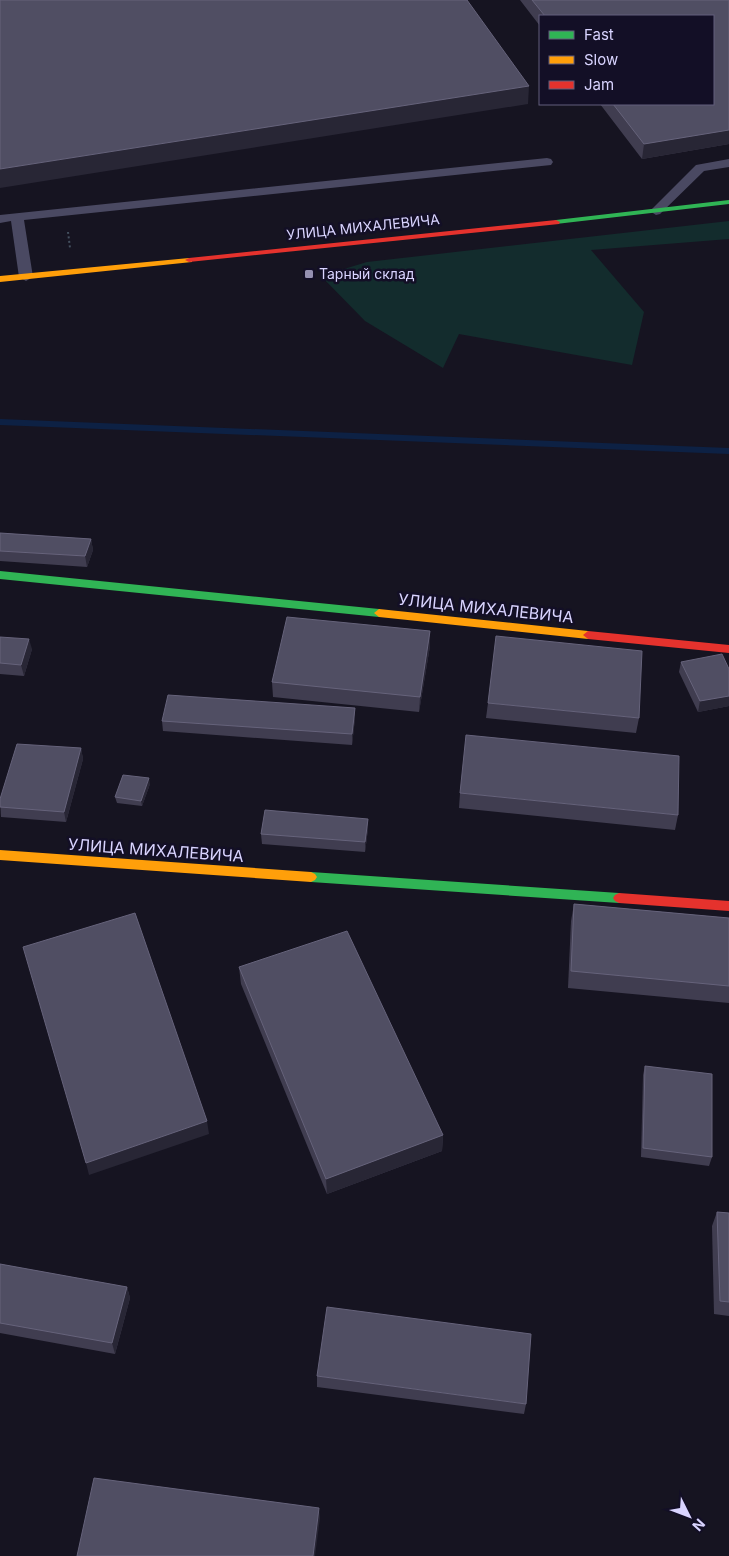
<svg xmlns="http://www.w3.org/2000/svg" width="729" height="1556" viewBox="0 0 729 1556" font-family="Inter,sans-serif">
  <rect width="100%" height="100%" fill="#161421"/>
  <!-- green -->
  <polygon fill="#132c2d" points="729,221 729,239 591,250 644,312 632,365 459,334 443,368 365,321 321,276 367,262"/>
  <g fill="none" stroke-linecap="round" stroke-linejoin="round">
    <!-- stream -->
    <polygon fill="#0d2144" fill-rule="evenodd" points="0,419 729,448 729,454 0,425"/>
    <!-- path -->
    <polyline stroke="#44505f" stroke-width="2" stroke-dasharray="2 2.5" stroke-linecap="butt" points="68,232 70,248"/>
    <!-- lane -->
    <g fill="#4a4962" fill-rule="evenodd">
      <polygon points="547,158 551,159 553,162 551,165 24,220 33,277 26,281 19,277 11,221 0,223 0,215"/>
      <polygon points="729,159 729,167 704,171 660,214 656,215 650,211 696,165"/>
    </g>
    <!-- fast -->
    <g fill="#30b455" fill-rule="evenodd">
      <polygon points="729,200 729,204 556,224 552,222 556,220"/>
      <polygon points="0,571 379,609 384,613 379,617 0,579"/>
      <polygon points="311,872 619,893 623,895 625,898 623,901 619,903 311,882 307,880 305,877 307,874"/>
    </g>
    <!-- slow -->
    <g fill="#ff9f0a" fill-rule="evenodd">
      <polygon points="189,258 192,258 192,262 0,282 0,276"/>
      <polygon points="379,609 588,631 593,635 588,639 379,617 374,613"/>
      <polygon points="0,850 311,872 315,874 317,877 315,880 311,882 0,860"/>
    </g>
    <!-- jam -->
    <g fill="#e5322d" fill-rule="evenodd">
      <polygon points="556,220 560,222 559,224 189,262 185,260 189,258"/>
      <polygon points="588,631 729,645 729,653 588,639 583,635"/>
      <polygon points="619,893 729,901 729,911 619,903 615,901 613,898 615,895"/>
    </g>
  </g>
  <!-- wall -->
  <g fill="#403d50">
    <polygon points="520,0 729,0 729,144 642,159 600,104 713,104 713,16 540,16 540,26"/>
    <polygon points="0,533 91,539 93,550 87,567 0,561"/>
    <polygon points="430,631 430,646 419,712 273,697 272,682"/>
    <polygon points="0,637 32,649 24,676 0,674"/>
    <polygon points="681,662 729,669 729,706 698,712 679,672"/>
    <polygon points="488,703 639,718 636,733 486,718"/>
    <polygon points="355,708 355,718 352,745 163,731 162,721"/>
    <polygon points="81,748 83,759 66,822 1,817 0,799"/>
    <polygon points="150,784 142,806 117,803 115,797"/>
    <polygon points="460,793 678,815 675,830 459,808"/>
    <polygon points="368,819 368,829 365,852 262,844 261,834"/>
    <polygon points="574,904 729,918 729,1003 568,988 571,921"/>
    <polygon points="239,967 443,1135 442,1151 327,1194 241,984"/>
    <polygon points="645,1066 712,1157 709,1166 641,1157 643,1075"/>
    <polygon points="717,1212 729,1213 729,1316 714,1314 712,1226"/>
    <polygon points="0,1264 127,1287 130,1298 115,1354 0,1333"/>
    <polygon points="317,1376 526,1404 524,1414 317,1387"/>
  </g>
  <!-- shaded-wall -->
  <g fill="#282635">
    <polygon points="529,86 528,104 0,188 0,169"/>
    <polygon points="729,130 729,144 642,159 644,144"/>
    <polygon points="91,539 93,550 87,567 85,556"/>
    <polygon points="430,631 430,646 419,712 420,697"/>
    <polygon points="29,639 32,649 24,676 21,665"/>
    <polygon points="729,696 729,706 698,712 700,701"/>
    <polygon points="355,708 355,718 352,745 352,734"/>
    <polygon points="81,748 83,759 66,822 64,812"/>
    <polygon points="149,778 150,784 142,806 141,801"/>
    <polygon points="368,819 368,829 365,852 365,842"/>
    <polygon points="207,1121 209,1134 89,1175 86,1163"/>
    <polygon points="443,1135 442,1151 327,1194 326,1179"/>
    <polygon points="127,1287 130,1298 115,1354 112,1343"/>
    <polygon points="319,1508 320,1518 315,1556 313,1556"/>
  </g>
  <!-- building -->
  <g fill="#504e63" stroke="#66637b">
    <polygon points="0,0 467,0 529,86 0,169"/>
    <polygon points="532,0 729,0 729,130 644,144 613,104 713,104 713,16 545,16"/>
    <polygon points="0,533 91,539 85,556 0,551"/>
    <polygon points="287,617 430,631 420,697 272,682"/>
    <polygon points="496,636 642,651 639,718 488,703"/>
    <polygon points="0,637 29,639 21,665 0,663"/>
    <polygon points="722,654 729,669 729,696 700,701 681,662"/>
    <polygon points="168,695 355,708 352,734 162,721"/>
    <polygon points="466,735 679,756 678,815 460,793"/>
    <polygon points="17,744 81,748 64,812 0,807 0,799"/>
    <polygon points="123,775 149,778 141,801 115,797"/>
    <polygon points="265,810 368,819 365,842 261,834"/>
    <polygon points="574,904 729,918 729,986 571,971"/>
    <polygon points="135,913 207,1121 86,1163 23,947"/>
    <polygon points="347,931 443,1135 326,1179 239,967"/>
    <polygon points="645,1066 712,1074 712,1157 643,1148"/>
    <polygon points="717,1212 729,1213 729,1302 720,1301"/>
    <polygon points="0,1264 127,1287 112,1343 0,1323"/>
    <polygon points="327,1307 531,1334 526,1404 317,1376"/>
    <polygon points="94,1478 319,1508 313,1556 77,1556"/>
  </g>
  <!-- markers -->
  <rect fill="#9591b1" stroke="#130f26" stroke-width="2" x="304" y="269" width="10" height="10" rx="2.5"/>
  <g text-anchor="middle" stroke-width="5" stroke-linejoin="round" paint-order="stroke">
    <!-- far-street labels -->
    <g font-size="14" fill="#d9d4ff" stroke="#130f26">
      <text transform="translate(363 227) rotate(-6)" y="5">УЛИЦА МИХАЛЕВИЧА</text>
    </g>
    <!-- far-poi labels -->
    <g font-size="14" fill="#d9d4ff" stroke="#130f26" text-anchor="start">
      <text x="319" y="279">Тарный склад</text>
    </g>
    <!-- street labels -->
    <g font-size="16" fill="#d9d4ff" stroke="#130f26">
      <text transform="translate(486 608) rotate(6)" y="6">УЛИЦА МИХАЛЕВИЧА</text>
      <text transform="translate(156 850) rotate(4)" y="6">УЛИЦА МИХАЛЕВИЧА</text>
    </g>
  </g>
  <!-- legend -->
  <rect x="539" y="15" width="175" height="90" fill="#130f26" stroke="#625e7d"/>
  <rect x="549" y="31" width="25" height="8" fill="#30b455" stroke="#625e7d"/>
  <text x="584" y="40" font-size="15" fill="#d9d4ff">Fast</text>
  <rect x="549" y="56" width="25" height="8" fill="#ff9f0a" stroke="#625e7d"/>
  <text x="584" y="65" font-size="15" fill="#d9d4ff">Slow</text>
  <rect x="549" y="81" width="25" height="8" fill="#e5322d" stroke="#625e7d"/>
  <text x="584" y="90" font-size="15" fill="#d9d4ff">Jam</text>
  <!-- north arrow -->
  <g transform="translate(689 1516) rotate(132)" stroke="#130f26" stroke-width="4" paint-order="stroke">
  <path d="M0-4L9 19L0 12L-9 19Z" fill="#d9d4ff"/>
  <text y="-8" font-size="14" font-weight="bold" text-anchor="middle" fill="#d9d4ff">N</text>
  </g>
</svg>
